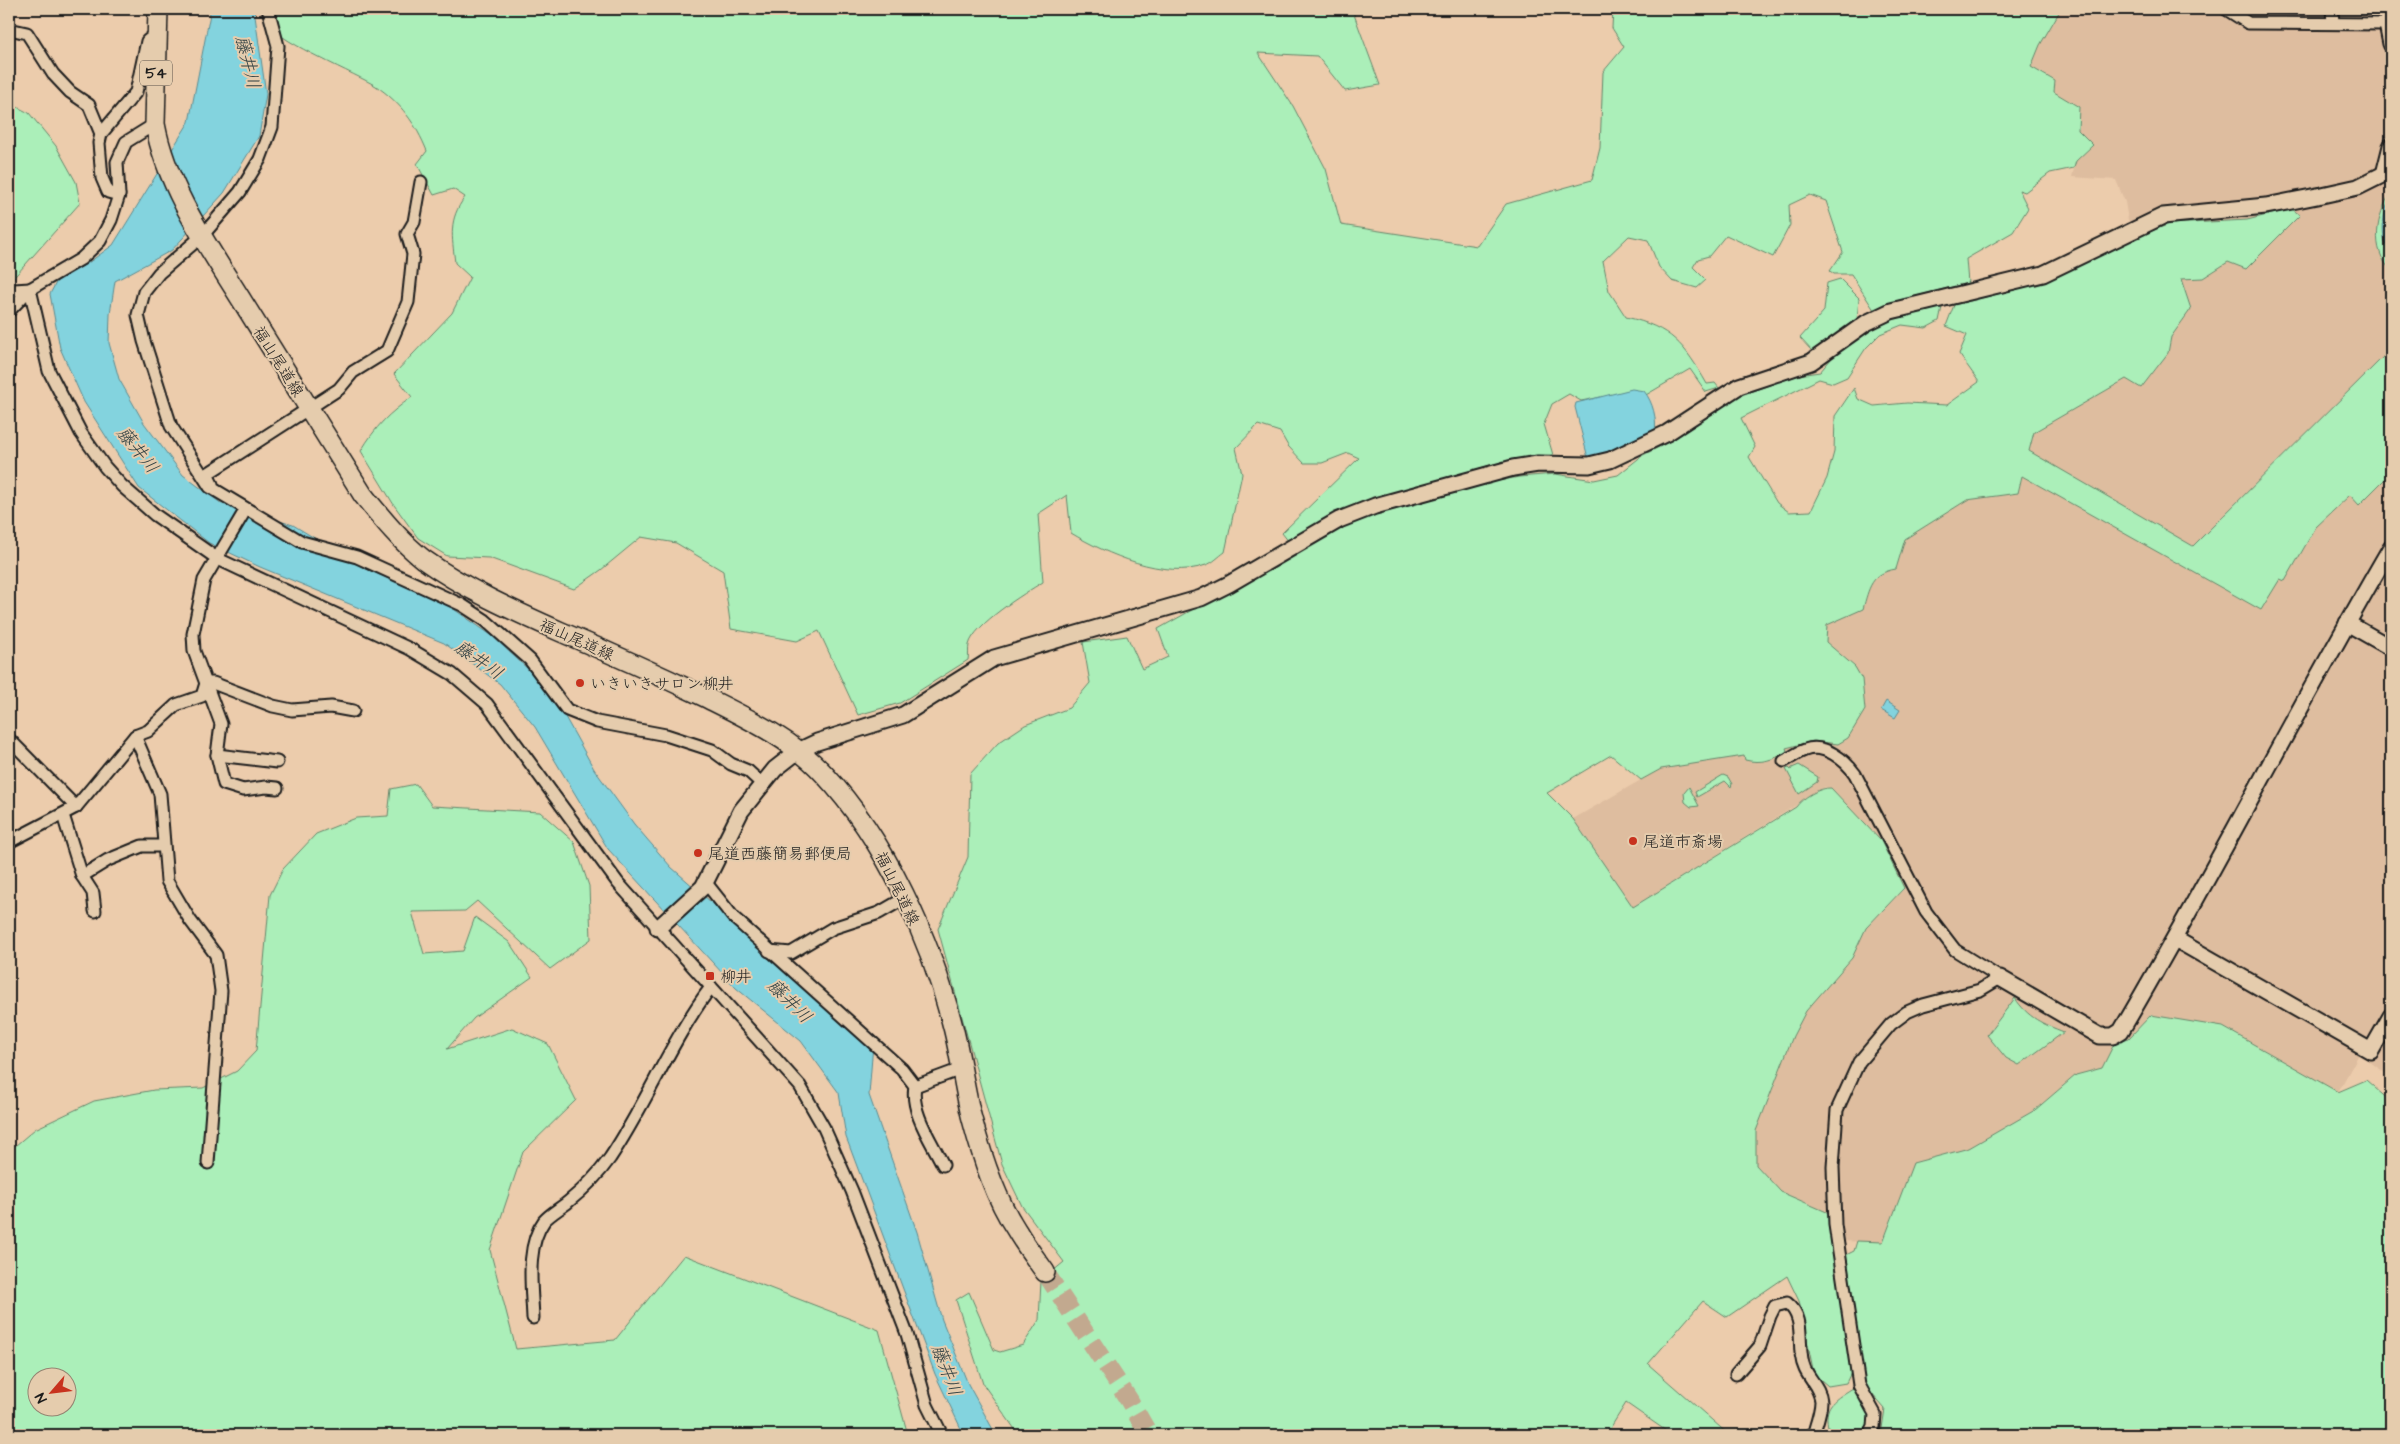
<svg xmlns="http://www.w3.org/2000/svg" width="2400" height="1444" viewBox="0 0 2400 1444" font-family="'Architects Daughter','Klee One',sans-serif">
  <rect width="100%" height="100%" fill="#ecccac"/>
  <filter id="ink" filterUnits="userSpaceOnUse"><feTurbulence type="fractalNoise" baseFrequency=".02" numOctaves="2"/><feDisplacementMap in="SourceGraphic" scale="10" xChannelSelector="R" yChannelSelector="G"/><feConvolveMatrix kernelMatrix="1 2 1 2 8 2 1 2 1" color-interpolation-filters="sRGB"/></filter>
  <g filter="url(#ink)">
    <!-- built -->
    <polygon fill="#debd9f" points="2061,9 2391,9 2391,1077 2359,1054 2338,1092 2223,1027 2151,1015 2129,1038 2115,1042 2102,1068 2076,1075 2035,1110 1969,1148 1914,1163 1883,1242 1831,1241 1829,1213 1781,1192 1756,1165 1756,1131 1793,1036 1806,1011 1852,958 1866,928 1904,889 1881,841 1831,788 1825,787 1633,907 1573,819 1660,769 1775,751 1813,741 1838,744 1855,667 1826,642 1827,625 1863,609 1870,584 1884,571 1896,569 1905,539 1967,500 2018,493 2034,432 2126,379 2141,387 2168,353 2171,337 2191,309 2181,279 2203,278 2300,215 2292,209 2247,220 2170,224 2143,234 2128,220 2125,202 2116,180 2072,177 2076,161 2093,145 2078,130 2079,107 2054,92 2055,81 2031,67 2040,45"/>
    <!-- green -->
    <g fill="#abefb9" stroke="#64866a" fill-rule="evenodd">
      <path d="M267 9H1352L1380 85 1345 91 1317 56 1258 53 1293 106 1326 169 1341 225 1477 246 1506 204 1592 180 1600 148 1603 72 1624 47 1612 28 1613 9H2061L2040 45 2031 67 2055 81 2054 92 2079 107 2078 130 2093 145 2076 161 2074 168 2050 173 2025 192 2019 190 2028 208 2013 232 1966 259 1968 283 1892 302 1874 310 1851 274H1834L1830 271 1843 252 1826 201 1810 195 1789 205 1790 225 1773 257 1726 235 1709 256 1698 259 1693 267 1706 280 1697 288 1672 281 1659 267 1648 240 1629 236 1603 261 1609 291 1626 317C1672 328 1684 344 1707 384L1715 383 1719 388 1706 392 1690 369 1634 402 1602 397 1581 401 1569 394 1552 404 1544 424 1553 455 1494 464 1372 499 1289 542 1282 533 1359 458 1348 453 1322 463H1304L1288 446 1280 432 1258 425 1236 448 1242 474 1225 552C1219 556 1213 563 1206 565 1165 580 1106 554 1071 533L1067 495 1038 514 1043 582C1025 593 974 624 969 645 968 649 969 655 968 660L900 703 858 715 819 631 797 641 731 629 723 571 676 543 641 537 601 570 574 589 489 558 447 556 418 538 394 505 361 451C376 426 388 414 412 397L394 374 452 313 470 277 455 263C452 236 448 220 465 197L453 189 434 195 417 164 427 151C416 124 401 103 376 86 358 75 280 42 272 27 270 22 269 15 267 9Z"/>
      <polygon points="9,103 29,113 56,146 76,182 80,203 9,283"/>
      <path d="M2391 193V270C2370 250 2376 215 2391 193Z"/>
      <path d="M2292 209 2300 215 2246 269 2228 262 2203 278 2181 279 2191 309 2171 337 2168 353 2141 388 2126 379 2034 432 2029 451 2193 546 2391 349V473L2359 505 2350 495 2316 527 2285 581 2280 579 2261 610 2022 476 2018 493 1967 500 1905 539 1896 569C1871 573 1869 588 1863 609L1827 625 1826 642 1855 667 1862 679 1865 710 1848 738 1838 744 1813 741 1786 748 1787 751C1774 760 1761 764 1745 760L1744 756 1661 769 1641 780 1611 755 1547 793 1573 819 1633 907 1796 807C1802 798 1820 787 1831 788L1881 841 1904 888 1866 928 1852 958 1806 1011 1793 1036 1756 1131V1165L1781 1192 1829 1213 1831 1241 1854 1366 1846 1383 1828 1386 1814 1374 1799 1301 1787 1276 1727 1317 1703 1301 1648 1364 1729 1435H1672L1626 1403 1606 1435H1019L983 1384 956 1300 969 1292 994 1350 1000 1352 1023 1345 1039 1320 1041 1281 1064 1262 1022 1206 1002 1164 938 929 968 857 970 774 998 743 1025 725 1069 708 1090 683 1083 642 1127 636 1142 669 1168 657 1158 629 1351 521 1476 485 1519 477 1555 474 1594 480 1618 475 1643 455 1671 441 1738 396 1798 375 1820 372C1834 355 1851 336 1871 325 1891 313 1919 311 1942 307L1939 321 1926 328 1902 325 1880 334 1866 348 1847 377 1833 383 1819 379 1741 418 1755 447 1749 457 1777 503 1789 512 1811 511 1827 478 1834 452 1835 416 1854 388 1858 399 1874 406 1907 403 1947 405 1979 382 1959 354 1967 335 1946 326 1954 305 2037 284 2143 234 2170 224 2247 220Z"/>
      <polygon points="1840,279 1859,298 1857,320 1831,341 1812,351 1800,338 1824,311 1827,283"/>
      <polygon points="1799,765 1818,777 1817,782 1799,794 1786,769 1789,768 1791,770 1792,768"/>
      <polygon points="1723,775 1728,777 1732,784 1731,787 1725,781 1697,797 1695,792"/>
      <path d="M416 784 432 806 540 812 574 842 589 886 591 939 550 969 477 901 465 911 412 912 424 954 463 951 475 917 509 942 532 977 474 1018 447 1049 512 1028 548 1044 576 1100 523 1152 490 1250 516 1349 615 1340 684 1255 879 1330 908 1435H9V1151L35 1129 94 1101 154 1090 203 1088 237 1071 256 1051 270 895 283 869 316 834 356 818 388 816 391 789ZM38 1376H68V1406H38Z"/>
      <polygon points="1689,787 1699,806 1691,807 1685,802 1684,793"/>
      <path d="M2015 998C2028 1018 2043 1024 2064 1032L2019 1065 2006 1058 1987 1035Z"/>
      <polygon points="2151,1015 2223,1027 2338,1092 2366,1080 2391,1102 2391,1171 2386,1188 2391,1191 2391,1435 1881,1435 1885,1409 1863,1384 1844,1256 1854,1251 1857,1241 1883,1242 1913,1163 1969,1148 2035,1110 2076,1075 2102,1068 2115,1042 2129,1038"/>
      <path d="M1853 1388 1864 1405 1871 1423 1864 1435H1830C1822 1407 1830 1402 1853 1388Z"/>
    </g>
    <!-- water -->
    <g fill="#83d3de" stroke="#5a8a90">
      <polygon points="208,9 254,9 266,94 259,136 224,193 172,250 115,281 110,314 109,343 119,379 144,423 183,475 222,504 293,525 364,568 445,603 491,635 529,670 559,706 594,769 634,824 671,867 873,1044 869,1095 917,1232 942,1320 968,1384 996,1435 964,1435 935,1374 846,1137 839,1093 801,1041 736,988 608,849 535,727 500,684 444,643 260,567 209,543 139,488 84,402 60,348 50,294 58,279 88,263 113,245 189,122 210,14"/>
      <path d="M2391 199V254C2380 241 2381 212 2391 199Z"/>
      <path d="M1632 389 1644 391C1653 402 1657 419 1655 432L1623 448 1588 458 1575 407 1576 403Z"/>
      <polygon points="1886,701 1900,710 1895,718 1881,710"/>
    </g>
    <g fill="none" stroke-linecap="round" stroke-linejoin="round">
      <!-- primary-tunnel -->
      <polyline stroke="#c2a98f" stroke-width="19" stroke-dasharray="19 9" stroke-linecap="butt" points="1045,1272 1129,1400 1149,1435"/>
      <!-- minor casing -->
      <g stroke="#1c1c1c" stroke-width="15">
        <g id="minor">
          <polyline points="268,9 278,46 272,127 260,159 240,192 202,236 159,273 144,292 138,315 144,341 171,426 210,487 302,542 357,557 462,605 485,620 530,660 567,710 597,722 666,735 712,750 731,764 748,771 761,783"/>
          <polyline points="2226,9 2248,23 2387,24"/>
          <polyline points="2332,9 2333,23"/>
          <polyline points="9,29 27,33 53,74 70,92 89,105 101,134"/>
          <polyline points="119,195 108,192 102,178 99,143 101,134 136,92 147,41 157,33"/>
          <polyline points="30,289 49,371 81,433 105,467 122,486 155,515 218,559 410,649 452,674 487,704 618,883 800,1086 824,1128 852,1191 907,1334 927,1405 942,1435"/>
          <polyline points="9,293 14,290 30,289"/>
          <polyline points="9,311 30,289 81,259 100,241 111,220 119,195 117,162 126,142 155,124"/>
          <polyline points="212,484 207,474 339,389 353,372 387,351 408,302 413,254 407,234 414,222 421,182"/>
          <polyline points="246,509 204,580 193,634 194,651 221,724 217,755 224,784 243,790 266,787 277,788"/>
          <polyline points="206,683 213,683 273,706 292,710 331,707 353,711"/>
          <polyline points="135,736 160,794 167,881 190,920 216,955 221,991 208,1163"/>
          <polyline points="9,739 76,807"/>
          <polyline points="217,755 277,762"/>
          <path d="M1784 761C1791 758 1798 752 1805 750 1825 743 1845 760 1855 774L1926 912 1955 950 2000 978 1980 990 1923 1005 1907 1012 1891 1024 1859 1062 1837 1110 1833 1167 1835 1225 1859 1385 1875 1414 1874 1427 1870 1435"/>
          <polyline points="63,815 82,876 93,893 95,911"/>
          <polyline points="9,842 76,807 135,736 148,731 176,705 202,696 206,683"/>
          <polyline points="82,876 108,860 142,846 163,846"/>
          <path d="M706 883 733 917 902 1069 915 1086C910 1112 932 1142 943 1165"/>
          <polyline points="769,951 791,953 833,928 879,913 905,898"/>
          <polyline points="915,1086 961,1069"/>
          <path d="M533 1318C532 1289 525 1247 544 1221 550 1214 561 1208 568 1202 584 1189 598 1175 610 1158 647 1103 671 1040 711 987"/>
          <path d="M1736 1374 1760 1346 1770 1316 1775 1306 1787 1303C1808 1319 1795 1348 1805 1369 1810 1380 1820 1388 1821 1401 1821 1412 1816 1425 1813 1435"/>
        </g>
      </g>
      <!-- tertiary casing -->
      <g stroke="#1c1c1c" stroke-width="19">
        <g id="tertiary">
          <polyline points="2389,9 2387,24 2391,44"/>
          <polyline points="2384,174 2391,146"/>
          <polyline points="2347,623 2391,648"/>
          <polyline points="658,928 703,887 741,811 775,769 798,751 817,742 903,715 994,658 1201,598 1229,584 1339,520 1375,506 1513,468 1538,464 1589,465 1610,460 1667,433 1739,386 1811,362 1866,323 1891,311 2043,274 2163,216 2266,206 2322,195 2358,187 2384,174 2391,176"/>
          <polyline points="2175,939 2371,1051 2391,1016"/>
          <path d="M2000 978 2100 1036H2113L2121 1031C2215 872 2298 706 2391 547"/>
        </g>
      </g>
      <!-- primary casing -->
      <g stroke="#1c1c1c" stroke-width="22">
        <path id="primary" d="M158 9 155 124C167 189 210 249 244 304 284 368 323 431 363 495 381 517 400 541 423 559 465 589 512 610 559 631 608 652 657 674 705 697 747 718 792 739 824 774 886 840 931 941 953 1027 961 1058 964 1089 972 1119 982 1157 995 1198 1017 1231 1025 1245 1036 1259 1045 1272"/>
      </g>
      <!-- minor -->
      <use href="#minor" stroke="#e5ccad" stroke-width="11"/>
      <!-- tertiary -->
      <use href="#tertiary" stroke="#e5ccad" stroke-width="15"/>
      <!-- primary -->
      <use href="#primary" stroke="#e5ccad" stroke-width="19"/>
    </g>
  </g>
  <!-- markers -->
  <g fill="#c8321e" stroke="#e5ccad" stroke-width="2">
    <circle cx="580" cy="683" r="5"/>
    <circle cx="1633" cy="841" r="5"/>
    <circle cx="698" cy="853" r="5"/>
    <rect x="705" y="971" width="10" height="10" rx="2.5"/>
  </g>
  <g text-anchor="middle" stroke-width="4" stroke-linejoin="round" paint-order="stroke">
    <!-- shield labels -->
    <rect fill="#e5ccad" stroke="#585148" stroke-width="1" x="140" y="60.5" width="32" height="25" rx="4"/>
    <g font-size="15" font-weight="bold" fill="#1c1c1c">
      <text x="156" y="78">54</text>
    </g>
    <!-- street labels -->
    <g font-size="16" fill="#1c1c1c" stroke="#e5ccad">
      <text transform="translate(279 361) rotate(58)" y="6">福山尾道線</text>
      <text transform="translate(577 639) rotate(24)" y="6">福山尾道線</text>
      <text transform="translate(898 888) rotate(64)" y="6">福山尾道線</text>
    </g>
    <!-- poi labels -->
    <g font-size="16" fill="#1c1c1c" stroke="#e5ccad" text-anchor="start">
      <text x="590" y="689">いきいきサロン柳井</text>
      <text x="1643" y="847">尾道市斎場</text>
      <text x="708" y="859">尾道西藤簡易郵便局</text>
      <text x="720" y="982">柳井</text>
    </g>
    <!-- water labels -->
    <g font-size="18" font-style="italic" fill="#314143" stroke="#e5ccad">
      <text transform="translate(248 62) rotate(76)" y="6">藤井川</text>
      <text transform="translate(138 450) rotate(51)" y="6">藤井川</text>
      <text transform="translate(479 660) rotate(35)" y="6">藤井川</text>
      <text transform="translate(790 1001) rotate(45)" y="6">藤井川</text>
      <text transform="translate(947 1370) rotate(69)" y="6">藤井川</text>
    </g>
  </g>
  <!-- margin -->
  <rect width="2400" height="1444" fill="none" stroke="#e5ccad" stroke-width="30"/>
  <rect x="15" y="15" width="2370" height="1414" fill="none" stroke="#1c1c1c" stroke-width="2" filter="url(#ink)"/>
  <!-- north arrow -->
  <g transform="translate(52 1392) rotate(242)"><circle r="24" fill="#e5ccad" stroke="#958673"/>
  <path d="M0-4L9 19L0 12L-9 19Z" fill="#c8321e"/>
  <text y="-8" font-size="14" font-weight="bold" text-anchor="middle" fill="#1c1c1c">N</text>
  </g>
</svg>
